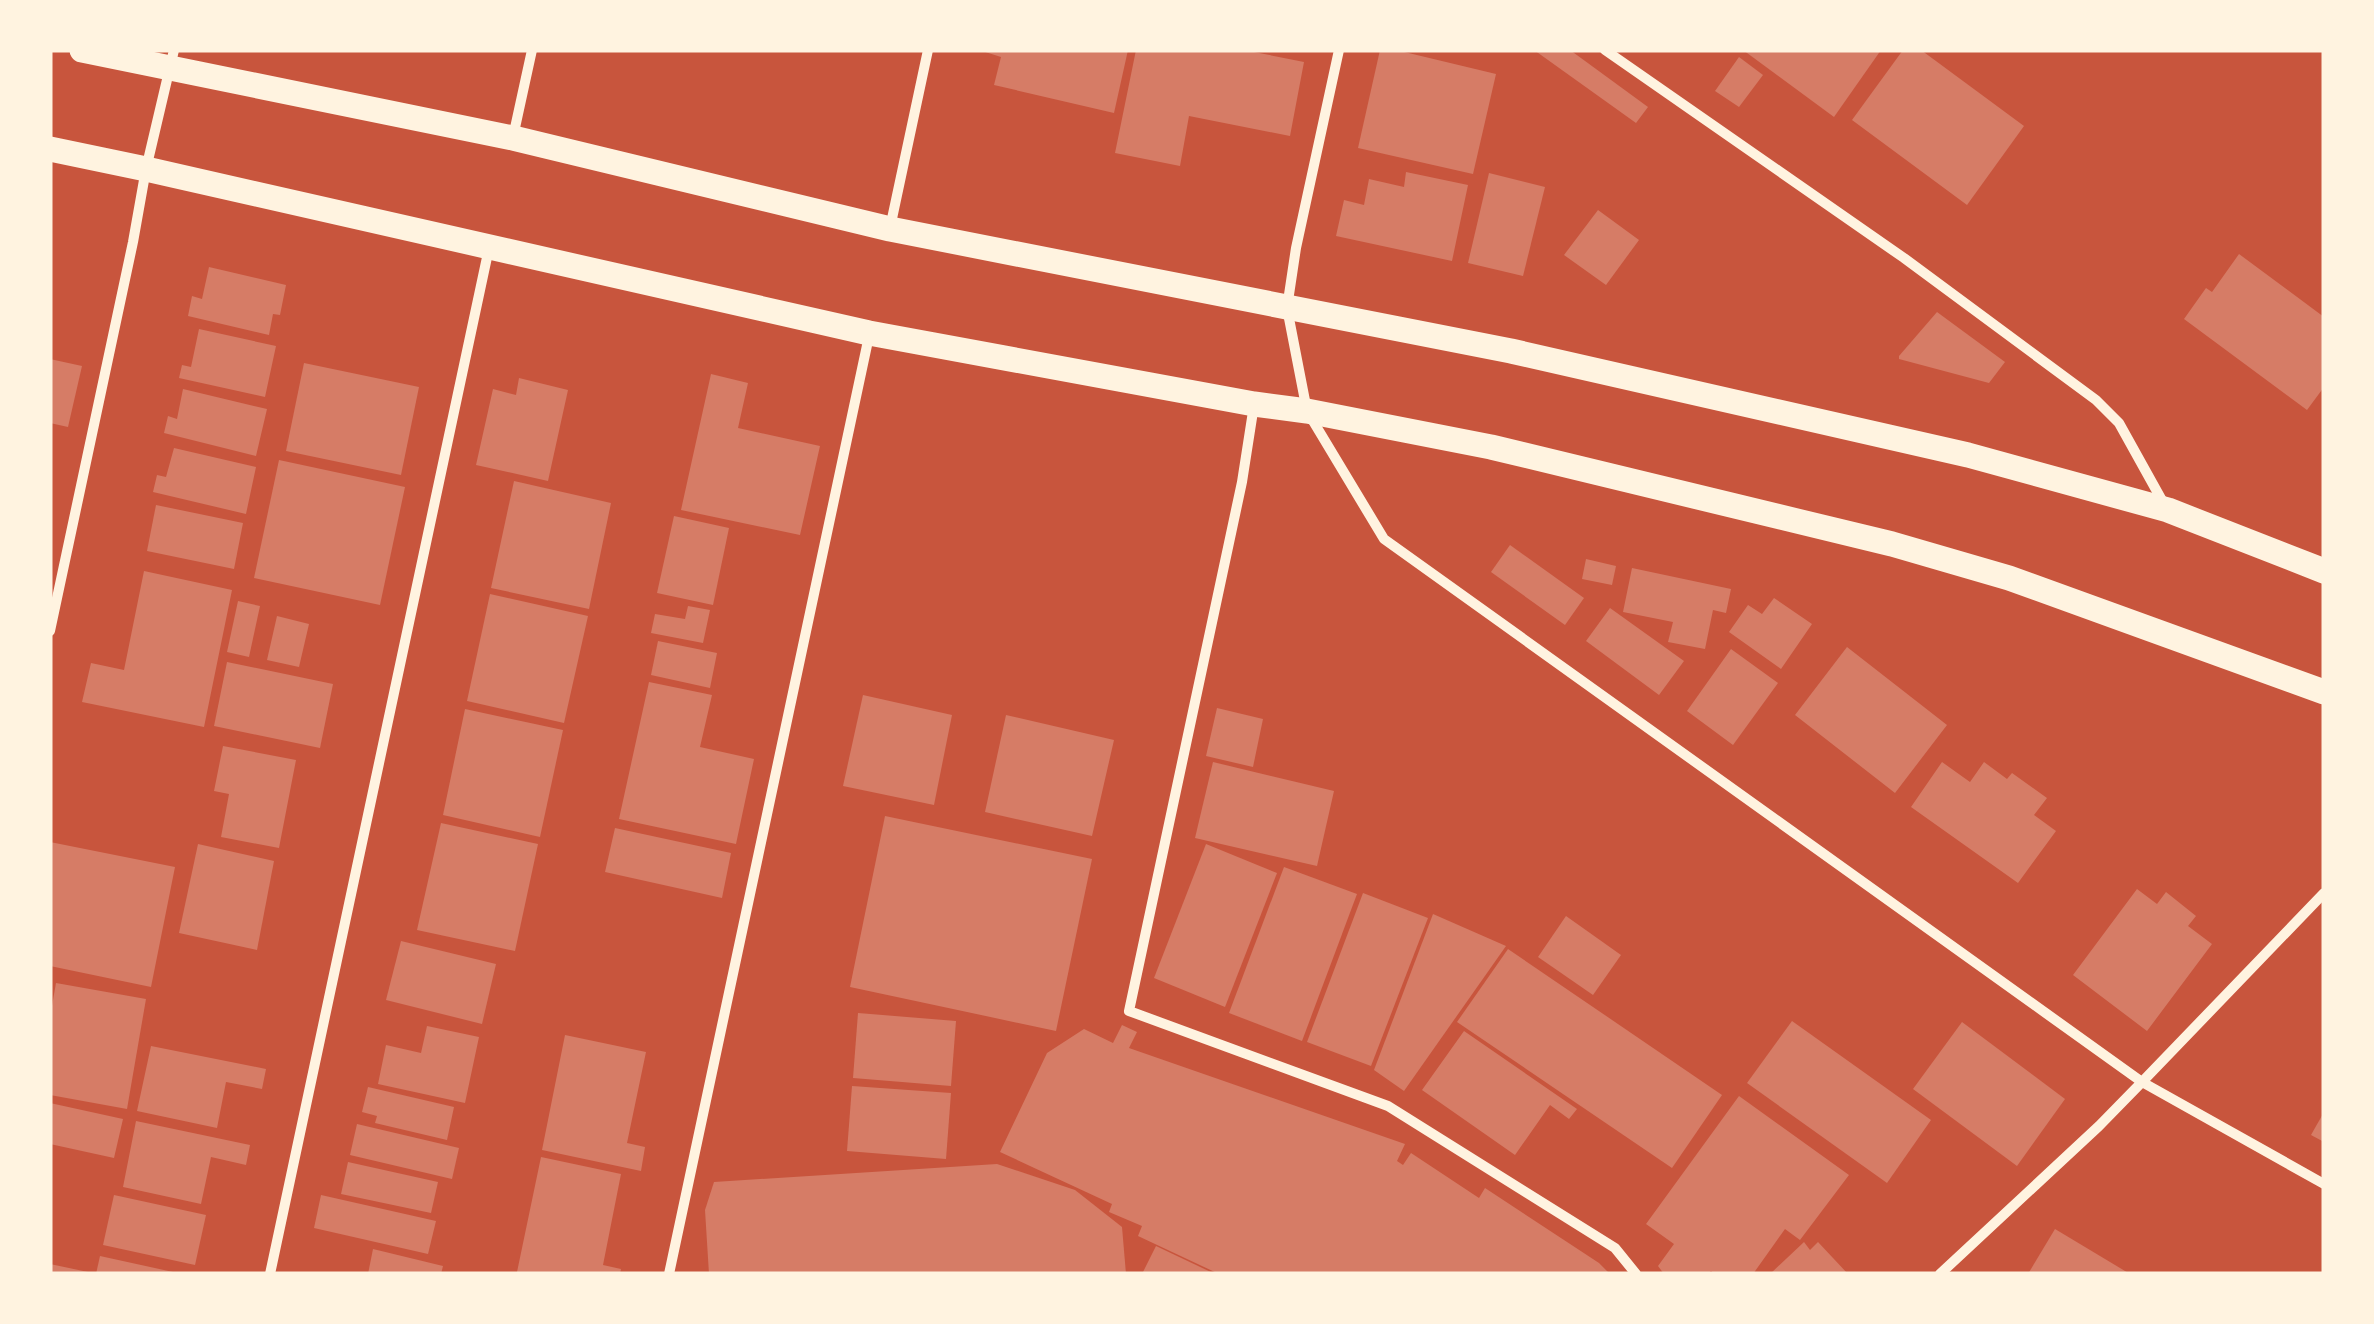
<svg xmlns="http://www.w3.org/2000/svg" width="2374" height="1324" viewBox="0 0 2374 1324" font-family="Montserrat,sans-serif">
  <rect width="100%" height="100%" fill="#c8553d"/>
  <!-- building -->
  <g fill="#d67c66">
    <polygon points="979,50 1128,50 1114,113 994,85 1001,57"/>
    <polygon points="1136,50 1244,50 1304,62 1290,136 1189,116 1180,166 1115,153"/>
    <polygon points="1380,50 1396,50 1496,74 1473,174 1358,148"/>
    <polygon points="1534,50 1570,50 1648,107 1636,123"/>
    <polygon points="1743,50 1881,50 1834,117"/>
    <polygon points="1903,50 1921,50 2024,126 1967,205 1852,120"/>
    <polygon points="1739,57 1763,75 1739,107 1715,91"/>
    <polygon points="1406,172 1468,185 1452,261 1336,236 1344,200 1364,205 1369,179 1404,187"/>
    <polygon points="1489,173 1545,187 1523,276 1468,263"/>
    <polygon points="1598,210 1639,240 1606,285 1564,255"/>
    <polygon points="2239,254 2324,317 2324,387 2307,410 2184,319 2206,288 2212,292"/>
    <polygon points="209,267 286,285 280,315 273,314 269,335 188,316 192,296 202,299"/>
    <polygon points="1937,312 2005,362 1989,383 1899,359 1899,356"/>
    <polygon points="199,329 276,346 265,397 179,378 182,365 191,367"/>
    <polygon points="50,359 82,366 68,427 50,423"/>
    <polygon points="304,363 419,387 401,475 286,451"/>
    <polygon points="711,374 748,383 738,428 820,446 800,535 681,510"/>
    <polygon points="519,378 568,390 548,481 476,465 493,389 516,395"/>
    <polygon points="183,389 267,409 256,456 164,433 168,416 177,419"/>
    <polygon points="174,448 256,467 246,514 153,492 157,475 166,477"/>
    <polygon points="279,460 405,487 380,605 254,578"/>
    <polygon points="514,481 611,503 589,609 491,588"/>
    <polygon points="156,505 243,523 234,569 147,551"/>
    <polygon points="674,516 729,528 713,605 657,593"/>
    <polygon points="1510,545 1584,598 1565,625 1491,572"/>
    <polygon points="1586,559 1616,566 1612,585 1582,579"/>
    <polygon points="1632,568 1731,589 1726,613 1713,610 1705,649 1668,642 1673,622 1623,612"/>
    <polygon points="144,571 232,590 204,727 82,702 91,663 124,670"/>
    <polygon points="490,594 588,616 564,723 467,701"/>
    <polygon points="1774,598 1812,624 1781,669 1729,632 1748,605 1762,614"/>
    <polygon points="238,601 260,606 249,657 227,652"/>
    <polygon points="688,606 710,610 703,643 651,633 655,614 685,619"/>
    <polygon points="1610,608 1684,661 1659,695 1586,641"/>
    <polygon points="277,616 309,624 299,667 267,660"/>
    <polygon points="658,641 717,653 710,688 651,675"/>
    <polygon points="1847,647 1947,725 1895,793 1795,715"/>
    <polygon points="1731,649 1778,683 1733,745 1687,711"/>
    <polygon points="227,662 333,684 320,748 214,726"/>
    <polygon points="649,682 712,695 700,747 754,759 736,844 619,819"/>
    <polygon points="863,695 952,715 934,805 843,786"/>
    <polygon points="1217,708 1263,719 1253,767 1206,756"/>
    <polygon points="465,709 563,730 540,837 443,815"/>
    <polygon points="1006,715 1114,740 1092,836 985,812"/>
    <polygon points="223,746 296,760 279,848 221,837 229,794 214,791"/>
    <polygon points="1213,762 1334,791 1317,866 1195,838"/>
    <polygon points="1942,762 1970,782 1984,762 2007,779 2012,773 2047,798 2034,815 2056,831 2018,883 1911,807"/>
    <polygon points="885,816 1092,859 1056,1031 850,987"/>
    <polygon points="441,823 538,844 515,951 417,930"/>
    <polygon points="615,828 731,853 722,898 605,872"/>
    <polygon points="50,842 175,867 151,987 50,966"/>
    <polygon points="198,844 274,861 257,950 179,933"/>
    <polygon points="1206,844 1277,873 1225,1007 1154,978"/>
    <polygon points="1284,867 1357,894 1302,1041 1229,1013"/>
    <polygon points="2137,889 2157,904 2166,892 2196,916 2188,926 2212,944 2147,1031 2073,975"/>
    <polygon points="1363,893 1428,918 1371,1066 1307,1042"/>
    <polygon points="1433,914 1506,946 1404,1091 1374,1070"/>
    <polygon points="1566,916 1621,955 1593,995 1538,957"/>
    <polygon points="401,941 496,964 482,1024 386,1000"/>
    <polygon points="1508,949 1722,1095 1672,1168 1457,1022"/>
    <polygon points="56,983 146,999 127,1109 50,1095 50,1017"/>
    <polygon points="858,1013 956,1021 951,1086 853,1078"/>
    <polygon points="1792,1021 1931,1120 1887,1183 1747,1083"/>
    <polygon points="1962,1022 2065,1099 2017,1166 1913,1089"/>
    <polygon points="1122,1025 1137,1032 1129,1048 1405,1144 1397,1161 1403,1165 1411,1153 1479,1198 1485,1188 1599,1263 1610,1274 1219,1274 1138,1236 1142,1226 1109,1212 1112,1204 1000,1152 1047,1053 1084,1029 1113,1043"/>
    <polygon points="427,1026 479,1037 465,1103 378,1084 386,1045 421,1053"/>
    <polygon points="1464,1031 1577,1109 1569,1119 1550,1105 1515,1155 1422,1090"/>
    <polygon points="565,1035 646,1052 627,1143 645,1147 641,1171 542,1150"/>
    <polygon points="151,1046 266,1069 262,1089 226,1082 217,1128 137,1111"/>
    <polygon points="852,1086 951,1093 946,1159 847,1151"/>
    <polygon points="368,1087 454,1107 447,1140 375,1123 377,1116 362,1112"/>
    <polygon points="1739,1096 1849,1175 1800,1240 1785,1229 1753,1274 1715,1274 1711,1271 1707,1274 1664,1274 1658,1266 1674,1244 1646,1224"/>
    <polygon points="50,1103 123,1119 114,1158 50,1144"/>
    <polygon points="2324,1112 2324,1142 2311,1135"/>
    <polygon points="136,1121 250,1145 246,1165 211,1157 201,1204 123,1187"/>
    <polygon points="357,1124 459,1148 452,1179 350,1155"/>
    <polygon points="541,1157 621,1174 603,1265 621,1269 620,1274 528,1274 517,1272"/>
    <polygon points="348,1162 438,1182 431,1213 341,1194"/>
    <polygon points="997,1164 1075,1190 1122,1227 1126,1274 709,1274 705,1210 714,1182"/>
    <polygon points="114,1195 206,1215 195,1265 103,1245"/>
    <polygon points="321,1195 436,1221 428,1254 314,1228"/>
    <polygon points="2055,1229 2130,1274 2028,1274"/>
    <polygon points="1804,1242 1810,1250 1818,1242 1848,1274 1770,1274"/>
    <polygon points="1156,1246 1215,1274 1142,1274"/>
    <polygon points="373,1249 443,1266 441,1274 368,1274"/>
    <polygon points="100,1256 173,1272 173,1274 96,1274"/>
    <polygon points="50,1264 88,1272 88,1274 50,1274"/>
  </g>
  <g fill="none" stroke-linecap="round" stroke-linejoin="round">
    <!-- minor -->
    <g stroke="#fff3e0" stroke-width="10">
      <polyline points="1339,50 1296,248 1287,308 1307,411 1384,539 2142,1082 2324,893"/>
      <polyline points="1605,50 1904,258 2096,400 2119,423 2164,504"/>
      <polyline points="513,137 532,50"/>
      <polyline points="890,228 928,50"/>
      <polyline points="1254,405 1242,482 1129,1011 1388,1106 1615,1248 1636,1274"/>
      <polyline points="50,631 133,242 146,169 174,50"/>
      <polyline points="270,1274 489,248"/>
      <polyline points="669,1274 869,336"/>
      <polyline points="1940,1274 2099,1126 2142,1082 2324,1184"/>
    </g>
    <!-- primary -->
    <g stroke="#fff3e0" stroke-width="25">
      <polyline points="82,50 513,138 890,229 1511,351 1968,455 2168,510 2324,571"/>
      <polyline points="50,149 146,169 869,333 1254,404 1307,411 1491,447 1892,544 2009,578 2324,692"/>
    </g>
  </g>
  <!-- border -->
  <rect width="2374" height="1324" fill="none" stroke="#fff3e0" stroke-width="105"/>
</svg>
